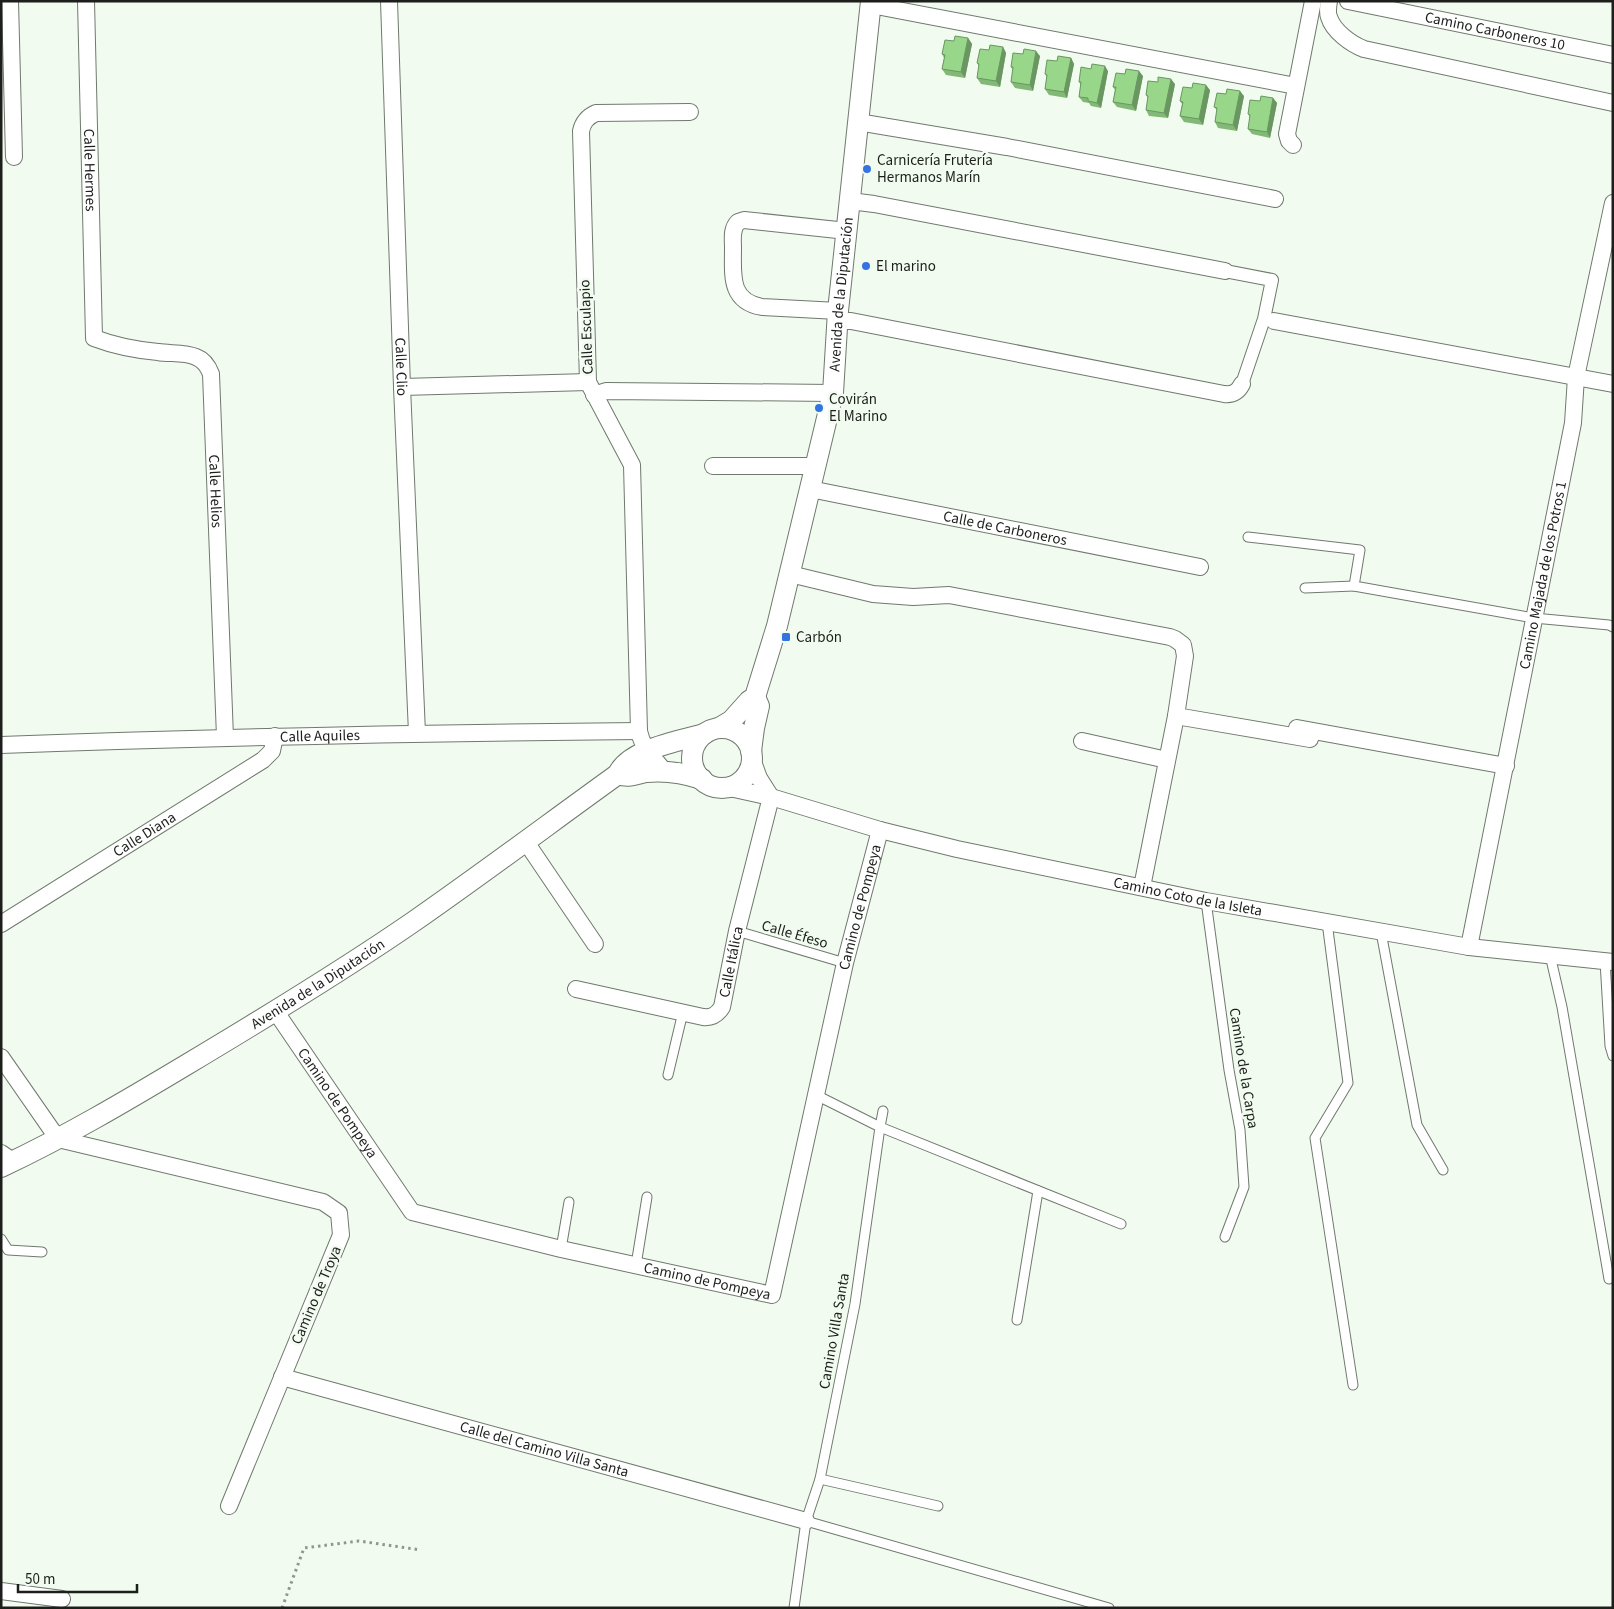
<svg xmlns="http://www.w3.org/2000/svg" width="1614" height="1609" viewBox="0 0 1614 1609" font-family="'Source Sans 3',sans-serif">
  <rect width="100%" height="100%" fill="#f1fbef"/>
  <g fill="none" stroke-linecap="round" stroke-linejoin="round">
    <!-- service casing -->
    <g stroke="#70796e" stroke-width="11">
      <g id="service">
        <polyline points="1248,537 1360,550 1354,586 1534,618 1609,625 1613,627"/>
        <polyline points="1305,588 1354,586"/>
        <polyline points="1206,901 1229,1070 1240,1130 1244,1187 1225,1237"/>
        <polyline points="1327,922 1348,1083 1315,1138 1353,1385"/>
        <polyline points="737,931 845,963"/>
        <polyline points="1381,932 1417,1125 1443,1170"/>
        <polyline points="1550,955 1562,1007 1609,1279"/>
        <polyline points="1605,961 1610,1046 1613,1056"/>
        <polyline points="668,1075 683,1012"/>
        <polyline points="883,1111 880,1127 1121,1224"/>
        <polyline points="1,1239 8,1250 42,1252"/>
        <polyline points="561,1249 569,1202"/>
        <polyline points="636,1265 647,1197"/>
        <polyline points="1017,1320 1038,1191"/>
        <polyline points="820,1479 938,1506"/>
        <polyline points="806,1521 1109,1608"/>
        <polyline points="794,1608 806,1521 820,1479 855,1304 880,1127 816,1095"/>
      </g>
    </g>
    <!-- pedestrian casing -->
    <g stroke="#70796e" stroke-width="14">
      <polyline id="pedestrian" points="1225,271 1272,280 1264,319 1242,384"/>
    </g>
    <!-- minor casing -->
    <g stroke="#70796e" stroke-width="18">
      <g id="minor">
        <polyline points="10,1 14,157"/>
        <path id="s1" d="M86 1 94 338C115 346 136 350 158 352 170 354 185 352 196 357 204 360 208 366 211 374L225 737"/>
        <path id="s2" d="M389 1 402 387 417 733"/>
        <path d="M1329 1C1328 7 1327 12 1329 17 1333 31 1351 44 1364 49L1613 103"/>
        <path id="s3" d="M1348 1 1613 55"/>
        <polyline points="871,5 1296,86"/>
        <polyline points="858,122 1007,147 1275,199"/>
        <polyline points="1293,145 1289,141 1287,134 1313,1"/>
        <polyline points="850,201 874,204 1225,271"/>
        <path d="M838 311 762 307C729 301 733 275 733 248 733 239 731 229 738 222L744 220 847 231"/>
        <path d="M837 321H851L1224 394C1233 395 1238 392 1242 384"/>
        <polyline points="1274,321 1613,384"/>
        <polyline points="402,387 588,382"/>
        <polyline points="594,395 606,391 833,393"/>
        <polyline points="713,466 815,466"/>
        <path id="s4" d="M810 489 1200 567"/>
        <polyline points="790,574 873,594 913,597 949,595 1170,637 1175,639 1183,645 1185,656 1176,716 1142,887"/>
        <polyline points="1176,716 1310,739"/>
        <polyline points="1297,728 1506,766"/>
        <polyline points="1082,741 1167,760"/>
        <path id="s5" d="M1 745C214 737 426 733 639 731"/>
        <polyline points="752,759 759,778 771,797"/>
        <path d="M665 772C655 759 642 748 639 731L632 465 588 382 581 131C583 122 587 117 596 113L690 112"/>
        <path id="s6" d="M725 787 771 797 880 830 957 849 1206 901 1469 947 1613 962"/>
        <polyline points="526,842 595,944"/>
        <path id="s7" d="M1 924 263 760 272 751 275 736"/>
        <path id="s8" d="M1469 947 1573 423 1576 377 1613 203"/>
        <path id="s9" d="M576 989 703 1017C712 1018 717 1015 722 1007L737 931 771 797"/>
        <path id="s10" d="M276 1012 412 1212 561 1249 772 1295 845 963 880 830"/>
        <polyline points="1,1057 58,1139 323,1202 339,1213 341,1235 229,1506"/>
        <polyline points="1,1153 14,1162"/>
        <path id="s11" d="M282 1377 806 1521"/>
        <polyline points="1,1591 62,1599"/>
      </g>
    </g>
    <!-- tertiary casing -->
    <g stroke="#70796e" stroke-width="22">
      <g id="tertiary">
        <path id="s12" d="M719 728 731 721 749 701 755 697 777 626 833 393 838 311 871 1"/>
        <circle cx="722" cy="758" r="30"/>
        <polyline points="751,751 754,728 759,706 755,697"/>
        <path d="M618 774C630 778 635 774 646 772 665 770 684 773 702 779"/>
        <path id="s13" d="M1 1167C65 1137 126 1101 186 1065 263 1019 339 973 413 922 482 874 550 823 618 774 629 749 680 741 704 734"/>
      </g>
    </g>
    <!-- path -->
    <polyline stroke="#8f968e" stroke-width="3" stroke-dasharray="2.5 4" stroke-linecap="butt" points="282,1608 304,1548 359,1541 421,1550"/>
    <!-- service -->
    <use href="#service" stroke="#fff" stroke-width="9"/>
    <!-- pedestrian -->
    <use href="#pedestrian" stroke="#fff" stroke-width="12"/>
    <!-- minor -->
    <use href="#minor" stroke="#fff" stroke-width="16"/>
    <!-- tertiary -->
    <use href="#tertiary" stroke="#fff" stroke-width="20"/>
  </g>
  <!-- wall -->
  <g fill="#83b977">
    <polygon points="968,38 972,44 965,78 946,75 942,69 944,58 942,54 954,41"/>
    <polygon points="1003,47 1006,53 1000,87 981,84 977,78 979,66 977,63 989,50"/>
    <polygon points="1040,56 1033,91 1015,88 1011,82 1013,70 1011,67"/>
    <polygon points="1071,58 1074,64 1067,98 1049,95 1045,89 1047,77 1045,74 1057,61"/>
    <polygon points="1108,71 1101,108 1091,106 1089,103 1083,102 1079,97 1081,85 1079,82"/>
    <polygon points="1125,74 1143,76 1136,111 1117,107 1113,102 1115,90 1113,87"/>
    <polygon points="1175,84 1168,118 1149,116 1146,110 1148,98 1146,95"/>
    <polygon points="1210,90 1203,125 1184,122 1180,116 1182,104 1180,101"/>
    <polygon points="1226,94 1244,96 1237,131 1218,128 1215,122 1217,110 1214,107"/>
    <polygon points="1273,98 1277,103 1270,138 1252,134 1248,129 1250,117 1248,114 1260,101"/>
  </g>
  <!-- shaded-wall -->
  <g fill="#6a9661">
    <polygon points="968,38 972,44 965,78 961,72"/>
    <polygon points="1003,47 1006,53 1000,87 996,81"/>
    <polygon points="1036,51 1040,56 1033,91 1030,85"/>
    <polygon points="1071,58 1074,64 1067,98 1064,92"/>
    <polygon points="1105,66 1108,71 1101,108 1097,103"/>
    <polygon points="1139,71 1143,76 1136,111 1132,105"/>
    <polygon points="1171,79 1175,84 1168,118 1164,113"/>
    <polygon points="1206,85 1210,90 1203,125 1199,119"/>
    <polygon points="1240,91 1244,96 1237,131 1233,125"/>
    <polygon points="1273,98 1277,103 1270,138 1267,132"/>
  </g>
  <!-- building -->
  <g fill="#98d78a" stroke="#6a9661">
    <polygon points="955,36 968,38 961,72 942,69 945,55 942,54 945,40 954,41"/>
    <polygon points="990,45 1003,47 996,81 977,78 979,64 977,63 980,49 989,50"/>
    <polygon points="1024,49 1036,51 1030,85 1011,82 1013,67 1011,67 1013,53 1023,54"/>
    <polygon points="1058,56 1071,58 1064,92 1045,89 1047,75 1045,74 1047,60 1057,61"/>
    <polygon points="1092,64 1105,66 1097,103 1088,101 1088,98 1079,97 1081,82 1079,82 1081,67 1091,69"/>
    <polygon points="1126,69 1139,71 1132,105 1113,102 1116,87 1113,87 1116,73 1125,74"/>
    <polygon points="1158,77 1171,79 1164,113 1146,110 1148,96 1146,95 1148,81 1158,82"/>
    <polygon points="1193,83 1206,85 1199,119 1180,116 1183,102 1180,101 1183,87 1192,88"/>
    <polygon points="1227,89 1240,91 1233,125 1215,122 1217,108 1214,107 1217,93 1226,94"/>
    <polygon points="1261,96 1273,98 1267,132 1248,129 1250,115 1248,114 1250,100 1260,101"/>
  </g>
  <!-- markers -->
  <g fill="#3374e1" stroke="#f1fbef" stroke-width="2">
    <circle cx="867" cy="169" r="5"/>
    <circle cx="866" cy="266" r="5"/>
    <circle cx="819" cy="408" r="5"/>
    <rect x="781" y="632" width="10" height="10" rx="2.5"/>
  </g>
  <g text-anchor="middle" stroke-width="5" stroke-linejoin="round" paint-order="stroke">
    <!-- street labels -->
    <g font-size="15" fill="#1c1f1b" stroke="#f1fbef">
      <text dy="5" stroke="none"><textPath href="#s3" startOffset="150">Camino Carboneros 10</textPath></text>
      <text dy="5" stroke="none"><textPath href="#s1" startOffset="169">Calle Hermes</textPath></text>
      <text dy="5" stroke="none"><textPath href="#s12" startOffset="461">Avenida de la Diputación</textPath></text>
      <text transform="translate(586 327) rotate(-92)" y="5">Calle Esculapio</text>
      <text dy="5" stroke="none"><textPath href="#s2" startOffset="366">Calle Clio</textPath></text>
      <text dy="5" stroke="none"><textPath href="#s1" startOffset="582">Calle Helios</textPath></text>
      <text dy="5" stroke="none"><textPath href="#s4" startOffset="199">Calle de Carboneros</textPath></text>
      <text dy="5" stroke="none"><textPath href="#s8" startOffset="379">Camino Majada de los Potros 1</textPath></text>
      <text dy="5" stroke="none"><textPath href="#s5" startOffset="319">Calle Aquiles</textPath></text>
      <text dy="5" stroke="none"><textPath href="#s7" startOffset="169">Calle Diana</textPath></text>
      <text dy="5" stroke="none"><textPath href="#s6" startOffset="476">Camino Coto de la Isleta</textPath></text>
      <text dy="5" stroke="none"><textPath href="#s10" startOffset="1009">Camino de Pompeya</textPath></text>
      <text transform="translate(795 934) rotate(16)" y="5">Calle Éfeso</text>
      <text dy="5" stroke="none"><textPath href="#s9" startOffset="199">Calle Itálica</textPath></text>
      <text dy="5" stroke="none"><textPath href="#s13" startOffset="366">Avenida de la Diputación</textPath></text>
      <text transform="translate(1244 1068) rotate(81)" y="5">Camino de la Carpa</text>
      <text dy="5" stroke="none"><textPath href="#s10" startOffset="110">Camino de Pompeya</textPath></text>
      <text dy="5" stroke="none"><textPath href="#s10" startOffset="545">Camino de Pompeya</textPath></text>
      <text transform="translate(316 1295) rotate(-67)" y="5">Camino de Troya</text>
      <text transform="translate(834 1331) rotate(-80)" y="5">Camino Villa Santa</text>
      <text dy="5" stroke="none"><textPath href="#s11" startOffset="272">Calle del Camino Villa Santa</textPath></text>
    </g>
    <!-- poi labels -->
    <g font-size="15" fill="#1c1f1b" stroke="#f1fbef" text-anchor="start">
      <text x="877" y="165">Carnicería Frutería<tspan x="877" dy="17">Hermanos Marín</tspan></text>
      <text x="876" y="271">El marino</text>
      <text x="829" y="404">Covirán<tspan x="829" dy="17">El Marino</tspan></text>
      <text x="796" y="642">Carbón</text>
    </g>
  </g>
  <!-- border -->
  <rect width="1614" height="1609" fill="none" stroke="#1c1f1b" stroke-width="5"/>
  <!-- scale -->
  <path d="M18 1584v8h119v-8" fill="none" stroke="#1c1f1b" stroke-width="2.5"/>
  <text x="25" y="1584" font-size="15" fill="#1c1f1b" stroke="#f1fbef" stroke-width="4" paint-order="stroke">50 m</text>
</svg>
